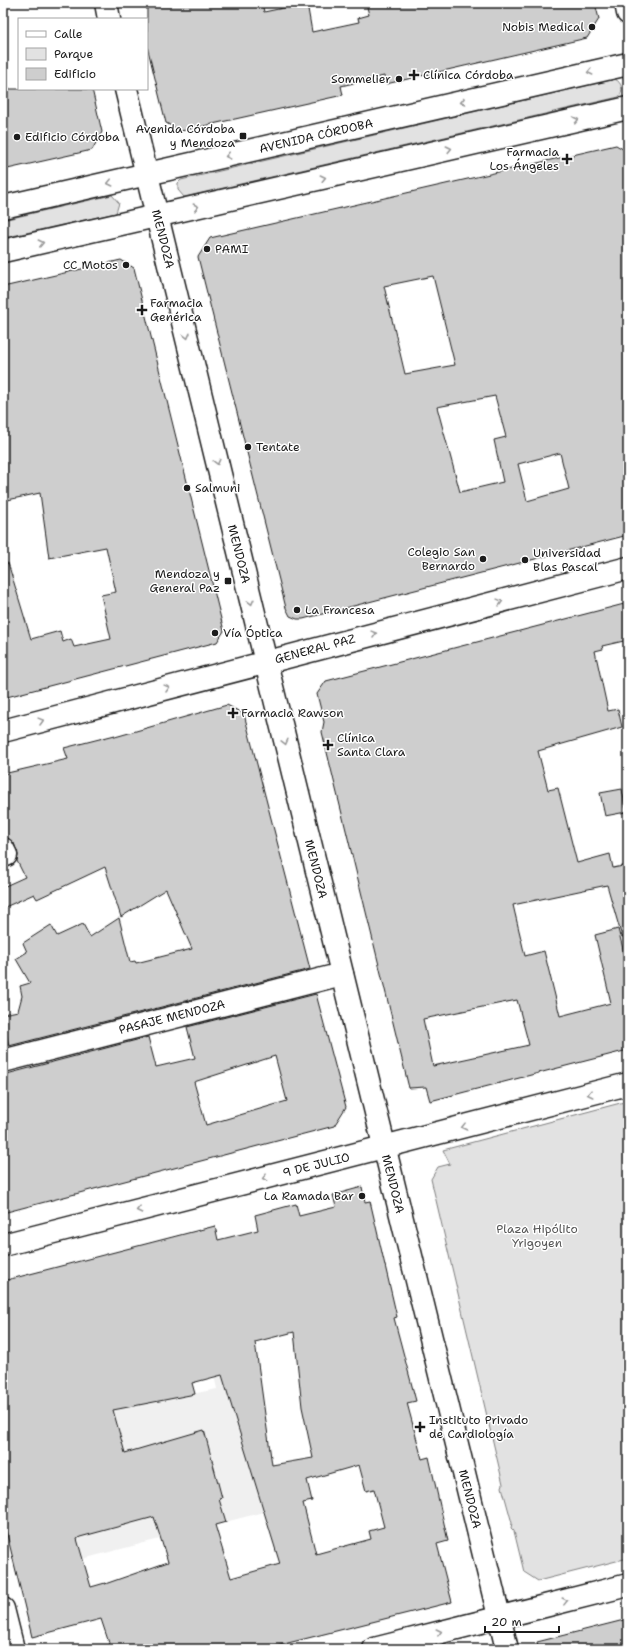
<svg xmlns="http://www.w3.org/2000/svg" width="631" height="1652" viewBox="0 0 631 1652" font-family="'Shantell Sans',sans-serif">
  <rect width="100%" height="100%" fill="#fff"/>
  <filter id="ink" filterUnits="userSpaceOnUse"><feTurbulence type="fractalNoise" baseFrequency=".025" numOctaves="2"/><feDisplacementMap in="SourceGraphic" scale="8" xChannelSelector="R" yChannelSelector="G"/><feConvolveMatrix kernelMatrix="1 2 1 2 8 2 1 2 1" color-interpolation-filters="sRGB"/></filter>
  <g filter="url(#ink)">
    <!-- built -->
    <polygon fill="#f0f0f0" points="256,1356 279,1508 17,1576 3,1519 3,1454 67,1419 217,1389 211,1362"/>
    <!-- green -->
    <g fill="#e2e2e2" stroke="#7f7f7f">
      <path d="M615 79C622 83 624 90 619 97L610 99 184 197 178 190V183L181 180Z"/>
      <polygon points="112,195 119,203 116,213 3,238 3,220"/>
      <polygon points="628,1101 628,1558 538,1581 524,1572 514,1531 511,1528 512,1523 502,1487 503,1484 431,1179 438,1167 450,1164 443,1150"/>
    </g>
    <!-- building -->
    <g fill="#cecece" stroke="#1c1c1c" fill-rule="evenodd">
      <polygon points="147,3 262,3 264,12 307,3 312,32 359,22 358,18 369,15 366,3 595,3 599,19 587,38 386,84 384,76 341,86 343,95 181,131 166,123 147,46"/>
      <polygon points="3,89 92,89 102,132 92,150 3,170"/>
      <path d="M616 145 628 152V535L303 619H297L290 616 286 608 198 257 210 238ZM433 276 455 365 405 374 384 286ZM495 396 506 437 494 440 503 482 460 492 437 407ZM560 453 569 489 527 501 518 464Z"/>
      <polygon points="121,260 134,268 224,631 217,642 3,698 3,564 8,563 31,639 60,631 63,642 71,639 74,647 111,639 101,595 116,592 106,547 49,558 40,493 3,501 3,287"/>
      <path d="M628 603V640L602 646 603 649 595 651 608 711 618 709 622 727 538 751 548 790 558 788 577 863 610 854 613 868 628 865V936L622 937 607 885 513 905 525 956 544 951 560 1016 611 1003 595 935 618 929 628 969V1050L430 1101 426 1087 409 1088 322 732 324 722 317 694 326 681ZM517 1000 529 1045 433 1066 423 1019Z"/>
      <polygon points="227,705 244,714 310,969 9,1046 3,1022 3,1014 18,1011 22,996 20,986 30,983 16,959 27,952 23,943 51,925 57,936 83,924 90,937 119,918 130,962 135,961 136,963 192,949 166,889 121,917 105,867 37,899 34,894 3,908 3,887 25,877 17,861 18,855 14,843 3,835 3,774 68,759 64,748 115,735 115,737"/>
      <polygon points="622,789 626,812 605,816 600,793"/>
      <path d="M316 994 346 1107 334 1126 3 1213V1075L148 1037 156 1067 195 1058 187 1027ZM275 1056 287 1101 206 1125 194 1082Z"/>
      <path d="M362 1187 365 1202 370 1201 397 1317 394 1318 416 1401 407 1403 422 1459 429 1457 448 1541 437 1544 452 1602 264 1649H111L101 1619 32 1637 3 1518V1380L8 1378 3 1356V1281L215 1226 218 1240 258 1230 255 1215 296 1204 299 1216 336 1207 333 1195ZM294 1332 302 1407 313 1458 272 1465 255 1342ZM222 1375 280 1564 231 1578 215 1525 226 1522 219 1499 222 1498 204 1430 125 1453 113 1410 195 1394 192 1383ZM359 1465 366 1491 374 1489 384 1527 369 1531 371 1539 316 1554 303 1503 312 1501 307 1480ZM154 1517 168 1562 105 1584V1583L91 1587 77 1539 80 1537Z"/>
      <polygon points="628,1619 628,1647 618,1649 538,1649 537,1642"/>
    </g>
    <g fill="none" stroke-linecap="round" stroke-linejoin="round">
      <!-- minor casing -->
      <g stroke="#1c1c1c" stroke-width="25">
        <g id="minor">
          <polyline points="106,3 109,19"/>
          <polyline points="626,3 628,13"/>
          <polyline points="126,89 507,1649"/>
          <polyline points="3,731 628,568"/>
          <polyline points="3,849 6,855"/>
          <polyline points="3,1061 342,974"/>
          <polyline points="3,1245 628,1084"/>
          <polyline points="3,1609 13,1649"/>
          <polyline points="374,1649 628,1585"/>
        </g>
      </g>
      <!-- major casing -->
      <g stroke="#1c1c1c" stroke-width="25">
        <g id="major">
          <polyline points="3,207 628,64"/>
          <polyline points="3,251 628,108"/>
        </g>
      </g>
      <!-- minor -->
      <use href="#minor" stroke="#fff" stroke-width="22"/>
      <!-- major -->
      <use href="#major" stroke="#fff" stroke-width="22"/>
    </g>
    <!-- one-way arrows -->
    <defs><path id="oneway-chevron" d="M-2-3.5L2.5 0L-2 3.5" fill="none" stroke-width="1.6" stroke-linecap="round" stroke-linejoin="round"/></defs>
    <g stroke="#999">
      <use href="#oneway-chevron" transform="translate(590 72) rotate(167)"/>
      <use href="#oneway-chevron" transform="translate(463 102) rotate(167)"/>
      <use href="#oneway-chevron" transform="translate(576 120) rotate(-13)"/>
      <use href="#oneway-chevron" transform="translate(449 149) rotate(-13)"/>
      <use href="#oneway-chevron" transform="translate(228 156) rotate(167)"/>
      <use href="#oneway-chevron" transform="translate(323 178) rotate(-13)"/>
      <use href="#oneway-chevron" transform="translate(110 183) rotate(167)"/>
      <use href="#oneway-chevron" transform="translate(196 207) rotate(-13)"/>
      <use href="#oneway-chevron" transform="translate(41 243) rotate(-13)"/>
      <use href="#oneway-chevron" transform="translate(187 336) rotate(76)"/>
      <use href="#oneway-chevron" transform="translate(217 462) rotate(76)"/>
      <use href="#oneway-chevron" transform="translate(251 602) rotate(76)"/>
      <use href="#oneway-chevron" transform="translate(500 602) rotate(-15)"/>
      <use href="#oneway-chevron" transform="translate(374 634) rotate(-15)"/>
      <use href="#oneway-chevron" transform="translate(167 688) rotate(-15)"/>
      <use href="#oneway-chevron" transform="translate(41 721) rotate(-15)"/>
      <use href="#oneway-chevron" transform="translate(285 742) rotate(76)"/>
      <use href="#oneway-chevron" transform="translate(590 1094) rotate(166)"/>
      <use href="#oneway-chevron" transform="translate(464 1127) rotate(166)"/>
      <use href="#oneway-chevron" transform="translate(265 1178) rotate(166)"/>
      <use href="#oneway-chevron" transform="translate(139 1210) rotate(166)"/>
      <use href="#oneway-chevron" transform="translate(565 1601) rotate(-14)"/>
      <use href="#oneway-chevron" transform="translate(439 1632) rotate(-14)"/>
    </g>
  </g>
  <!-- markers -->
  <g fill="#1c1c1c" stroke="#fff" stroke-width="1.5">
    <circle cx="592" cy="27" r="4"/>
    <path d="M412 69h4v4h4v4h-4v4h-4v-4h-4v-4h4z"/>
    <circle cx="399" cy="79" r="4"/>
    <rect x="239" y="132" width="8" height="8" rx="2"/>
    <circle cx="17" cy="137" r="4"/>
    <path d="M565 153h4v4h4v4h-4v4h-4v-4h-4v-4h4z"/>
    <circle cx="207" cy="249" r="4"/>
    <circle cx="126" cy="265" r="4"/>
    <path d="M140 304h4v4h4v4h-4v4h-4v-4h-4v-4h4z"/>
    <circle cx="248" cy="447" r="4"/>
    <circle cx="187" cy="488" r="4"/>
    <circle cx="483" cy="559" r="4"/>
    <circle cx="525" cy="560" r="4"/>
    <rect x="224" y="577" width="8" height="8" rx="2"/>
    <circle cx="297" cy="610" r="4"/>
    <circle cx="215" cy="633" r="4"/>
    <path d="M231 707h4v4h4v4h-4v4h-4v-4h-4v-4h4z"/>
    <path d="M326 739h4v4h4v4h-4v4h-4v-4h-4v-4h4z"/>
    <circle cx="362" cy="1196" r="4"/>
    <path d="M418 1421h4v4h4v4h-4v4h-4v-4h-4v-4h4z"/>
  </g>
  <g text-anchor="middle" stroke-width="3" stroke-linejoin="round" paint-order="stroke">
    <!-- poi labels -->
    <g font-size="12" fill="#1c1c1c" stroke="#fff" text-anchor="start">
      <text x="584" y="31" text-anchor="end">Nobis Medical</text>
      <text x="423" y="79">Clínica Córdoba</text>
      <text x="391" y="83" text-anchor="end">Sommelier</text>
      <text x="235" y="133" text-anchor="end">Avenida Córdoba<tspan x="235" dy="14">y Mendoza</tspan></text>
      <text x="25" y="141">Edificio Córdoba</text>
      <text x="559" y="156" text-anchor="end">Farmacia<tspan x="559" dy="14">Los Ángeles</tspan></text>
      <text x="215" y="253">PAMI</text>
      <text x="118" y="269" text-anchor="end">CC Motos</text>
      <text x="150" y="307">Farmacia<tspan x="150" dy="14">Genérica</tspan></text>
      <text x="256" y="451">Tentate</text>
      <text x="195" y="492">Salmuni</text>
      <text x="475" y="556" text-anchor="end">Colegio San<tspan x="475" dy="14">Bernardo</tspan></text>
      <text x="533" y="557">Universidad<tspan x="533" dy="14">Blas Pascal</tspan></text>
      <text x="220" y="578" text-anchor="end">Mendoza y<tspan x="220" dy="14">General Paz</tspan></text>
      <text x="305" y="614">La Francesa</text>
      <text x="223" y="637">Vía Óptica</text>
      <text x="241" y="717">Farmacia Rawson</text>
      <text x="337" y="742">Clínica<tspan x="337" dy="14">Santa Clara</tspan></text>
      <text x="354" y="1200" text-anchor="end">La Ramada Bar</text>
      <text x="429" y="1424">Instituto Privado<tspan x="429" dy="14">de Cardiología</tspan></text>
    </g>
    <!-- street labels -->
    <g font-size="12" fill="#1c1c1c" stroke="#fff">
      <text transform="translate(316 136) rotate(-13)" y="4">AVENIDA CÓRDOBA</text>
      <text transform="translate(163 239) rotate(76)" y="4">MENDOZA</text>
      <text transform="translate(239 554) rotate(76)" y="4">MENDOZA</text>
      <text transform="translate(315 649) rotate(-15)" y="4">GENERAL PAZ</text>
      <text transform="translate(316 869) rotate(76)" y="4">MENDOZA</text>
      <text transform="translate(172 1017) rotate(-14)" y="4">PASAJE MENDOZA</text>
      <text transform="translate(316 1165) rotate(-14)" y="4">9 DE JULIO</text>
      <text transform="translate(393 1184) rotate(76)" y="4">MENDOZA</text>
      <text transform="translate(470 1499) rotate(76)" y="4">MENDOZA</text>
    </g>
    <!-- park labels -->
    <g font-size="12" fill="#575757" stroke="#fff">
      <text x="537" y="1233">Plaza Hipólito<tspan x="537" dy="14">Yrigoyen</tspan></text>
    </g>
  </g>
  <!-- margin -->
  <rect width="631" height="1652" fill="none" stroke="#fff" stroke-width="16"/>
  <rect x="8" y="8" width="615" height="1636" fill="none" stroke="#1c1c1c" stroke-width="1.5" filter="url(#ink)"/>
  <!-- legend -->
  <rect x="18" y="18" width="130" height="72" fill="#ffffff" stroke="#a4a4a4"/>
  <rect x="26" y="31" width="20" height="6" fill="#ffffff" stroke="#a4a4a4"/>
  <text x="54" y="38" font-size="12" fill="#1c1c1c">Calle</text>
  <rect x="26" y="48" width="20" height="12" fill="#e2e2e2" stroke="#a4a4a4"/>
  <text x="54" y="58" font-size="12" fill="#1c1c1c">Parque</text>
  <rect x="26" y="68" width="20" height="12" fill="#cecece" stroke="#a4a4a4"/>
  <text x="54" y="78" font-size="12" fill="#1c1c1c">Edificio</text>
  <!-- scale -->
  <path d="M485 1626v6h74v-6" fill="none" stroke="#1c1c1c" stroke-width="2"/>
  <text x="491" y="1626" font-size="12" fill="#1c1c1c" stroke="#ffffff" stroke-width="3" paint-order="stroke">20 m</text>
</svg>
